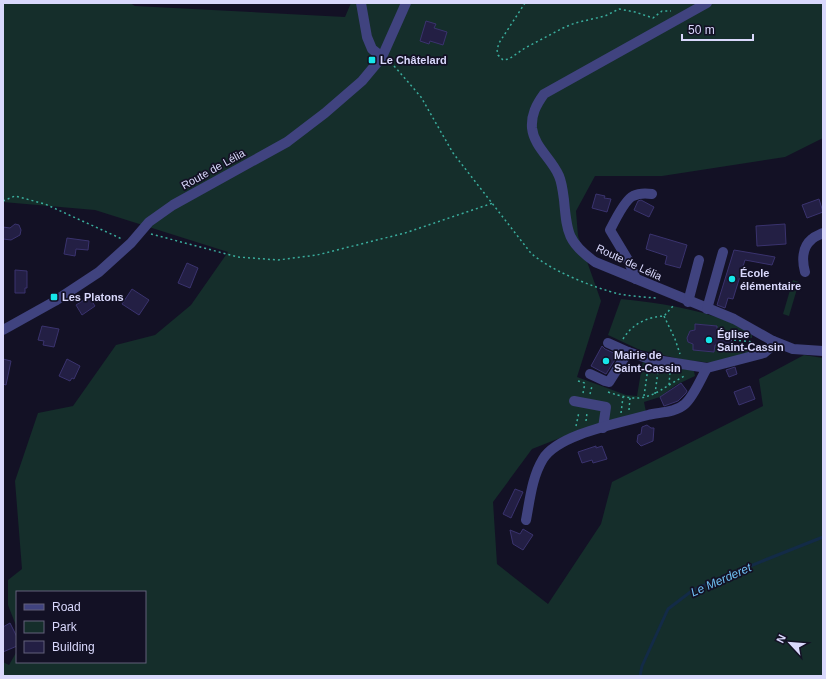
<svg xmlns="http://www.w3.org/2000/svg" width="826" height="679" viewBox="0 0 826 679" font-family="Arial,sans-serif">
  <rect width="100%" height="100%" fill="#131125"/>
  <!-- green -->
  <g fill="#152e2b">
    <polygon points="3,3 130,3 135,6 345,17 351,3 823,3 823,138 785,157 662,176 595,176 576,211 578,236 601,301 577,377 626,395 637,396 643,360 693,367 695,376 676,385 660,397 644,402 646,412 565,436 532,449 493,502 497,564 548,604 601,524 612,482 763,406 759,379 804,355 823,358 823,676 3,676 3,662 9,665 17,651 17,662 145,662 145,592 17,592 17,628 8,605 8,580 22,569 15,481 38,413 73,406 116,345 155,335 191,305 228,252 95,210 3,202"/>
    <polygon points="793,280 799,282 789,316 783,314"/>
    <path d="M621 299C658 303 695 308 730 322 738 325 745 331 752 335V338L732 337V334L717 333V326L695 324V330L690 331 687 338 688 342 693 344V350L714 352 715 345 731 347V344L750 346 749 353 713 363 685 360 640 350 608 335Z"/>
  </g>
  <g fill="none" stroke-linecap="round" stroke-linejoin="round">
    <!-- stream -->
    <polyline stroke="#132b47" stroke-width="3" points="640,676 642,666 668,609 693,590 765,560 823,537"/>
  </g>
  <!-- building -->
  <g fill="#231f44" stroke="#3a336e">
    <polygon points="426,21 436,24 434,28 447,32 443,45 430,41 429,44 420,41"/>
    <polygon points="596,194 605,196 604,198 611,199 607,212 592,208"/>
    <polygon points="819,199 823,212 807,218 802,205"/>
    <polygon points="641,200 654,207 649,217 634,210 638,201"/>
    <polygon points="15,224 19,225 21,230 20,235 11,240 3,239 3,227 10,228"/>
    <polygon points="785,224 786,244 757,246 756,226"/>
    <polygon points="650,234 687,245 680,268 665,264 667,256 646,249"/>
    <polygon points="67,238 89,241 88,250 76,249 75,256 64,254"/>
    <polygon points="734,250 775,257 772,265 745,260 733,299 728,298 725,308 717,305"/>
    <polygon points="187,263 198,268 190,288 178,283"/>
    <polygon points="15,270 27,271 27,288 25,288 25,293 15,293"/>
    <polygon points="132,289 149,300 139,315 122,304"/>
    <polygon points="89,297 95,306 82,315 76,305"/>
    <polygon points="695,324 717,326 717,333 732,334 731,347 715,345 714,352 693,350 693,344 688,342 687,338 690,331 695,330"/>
    <polygon points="42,326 59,329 54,347 43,345 44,341 38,340"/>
    <polygon points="602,346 605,349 618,355 606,374 591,366"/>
    <polygon points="3,359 11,361 6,385 3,384"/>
    <polygon points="67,359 80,366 74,379 72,378 70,381 59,376"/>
    <polygon points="735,367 737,374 729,377 726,370"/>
    <polygon points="681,383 687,391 686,393 678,401 664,406 660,397"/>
    <polygon points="750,386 755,399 739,405 734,392"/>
    <polygon points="647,425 651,428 654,428 653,441 641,446 637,442 638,435 641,434 642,427"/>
    <polygon points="596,446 596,448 602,446 607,459 593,463 592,460 582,463 578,452"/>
    <polygon points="515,489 523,492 511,518 503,514"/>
    <polygon points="523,529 533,535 523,550 513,544 510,530 520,534"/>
    <polygon points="10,623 17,637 17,646 3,652 3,627"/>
  </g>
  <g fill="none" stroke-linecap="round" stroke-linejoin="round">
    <!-- path -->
    <g stroke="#3aad9d" stroke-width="1.5" stroke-dasharray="2 3" stroke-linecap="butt">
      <polyline points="525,3 499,43 497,50 498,55 503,60 509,59 525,48 563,28 575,23 605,16 619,9 635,12 653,18 662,11 671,11"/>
      <path d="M390 63 395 67 421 97 453 153 530 252C548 270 595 288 619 294 631 296 644 297 656 298"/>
      <polyline points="3,201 15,196 45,204 122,239"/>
      <polyline points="151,234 238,257 278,260 317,255 405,233 493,203"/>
      <polyline points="664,316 675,339 680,354"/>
      <path d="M623 339C632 324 647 317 664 316L674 305"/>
      <polyline points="734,340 754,342"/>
      <polyline points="578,381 585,383"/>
      <polyline points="669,385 686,375"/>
      <path d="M608 392C635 401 645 401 669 385L670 372"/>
      <polyline points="583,393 585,383"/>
      <polyline points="590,394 592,386"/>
      <polyline points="655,394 658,371"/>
      <polyline points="644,396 648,368"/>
      <polyline points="629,410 630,398"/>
      <polyline points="621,413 623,397"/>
      <polyline points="586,421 587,413"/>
      <polyline points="576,426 579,412"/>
    </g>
    <!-- minor -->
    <g stroke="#40437f" stroke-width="10">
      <polyline points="361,3 367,37 372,49 382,57"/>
      <path d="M707 3 544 94C536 105 531 115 532 128 534 147 552 159 559 176 562 183 563 192 564 200 567 232 567 242 595 262L734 319 773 341 793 349 823 351"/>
      <path d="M805 272C802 261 802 247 812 239 815 236 819 235 823 233"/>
      <path d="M636 279 628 260 610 230C614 222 626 199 633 196 639 193 646 193 652 194"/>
      <polyline points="688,302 699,260"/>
      <polyline points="707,309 723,252"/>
      <polyline points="3,330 55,301 99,272 131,243 149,222 173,205 287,142 325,113 362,81 382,57 406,3"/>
      <polyline points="608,343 628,352 650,359 707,368"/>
      <polyline points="590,374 605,381 609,382 628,352"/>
      <polyline points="574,401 606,407 603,428"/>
      <path d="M526 520C530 499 532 477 543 459 558 434 620 423 648 415 660 412 675 413 685 404 694 396 701 378 707 368L764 353 771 347 773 341"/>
    </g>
  </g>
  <!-- markers -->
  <g fill="#16e6ea" stroke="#131125" stroke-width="1.5">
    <rect x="368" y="56" width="8" height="8" rx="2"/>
    <circle cx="732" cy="279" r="4"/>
    <rect x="50" y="293" width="8" height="8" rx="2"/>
    <circle cx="709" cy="340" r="4"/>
    <circle cx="606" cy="361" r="4"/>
  </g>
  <g text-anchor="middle" stroke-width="3.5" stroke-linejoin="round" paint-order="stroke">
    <!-- poi labels -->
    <g font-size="11" font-weight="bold" fill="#d9d8fc" stroke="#131125" text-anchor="start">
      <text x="380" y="64">Le Châtelard</text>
      <text x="740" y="277">École<tspan x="740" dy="13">élémentaire</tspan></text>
      <text x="62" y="301">Les Platons</text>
      <text x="717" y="338">Église<tspan x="717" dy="13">Saint-Cassin</tspan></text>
      <text x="614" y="359">Mairie de<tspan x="614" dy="13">Saint-Cassin</tspan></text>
    </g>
    <!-- street labels -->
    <g font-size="11" fill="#d9d8fc" stroke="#131125">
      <text transform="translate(213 169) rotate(-29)" y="4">Route de Lélia</text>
      <text transform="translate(629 262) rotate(25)" y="4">Route de Lélia</text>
    </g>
    <!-- water labels -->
    <g font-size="12" font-style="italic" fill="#6fc0f2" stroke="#131125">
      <text transform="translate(721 580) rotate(-24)" y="4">Le Merderet</text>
    </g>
  </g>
  <!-- border -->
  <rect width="826" height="679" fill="none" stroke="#d9d8fc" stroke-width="8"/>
  <!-- legend -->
  <rect x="16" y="591" width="130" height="72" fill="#131125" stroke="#62617b"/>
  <rect x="24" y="604" width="20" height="6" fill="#40437f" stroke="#62617b"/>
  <text x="52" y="611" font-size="12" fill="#d9d8fc">Road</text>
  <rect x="24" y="621" width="20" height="12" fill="#152e2b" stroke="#62617b"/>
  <text x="52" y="631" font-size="12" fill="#d9d8fc">Park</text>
  <rect x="24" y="641" width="20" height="12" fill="#231f44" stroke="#62617b"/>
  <text x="52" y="651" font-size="12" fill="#d9d8fc">Building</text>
  <!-- north arrow -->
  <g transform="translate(790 643) rotate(296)" stroke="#131125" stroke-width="3" paint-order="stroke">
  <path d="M0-3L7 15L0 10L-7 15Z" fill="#d9d8fc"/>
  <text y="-6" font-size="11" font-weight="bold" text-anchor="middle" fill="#d9d8fc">N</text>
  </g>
  <!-- scale -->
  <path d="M682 34v6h71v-6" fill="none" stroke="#d9d8fc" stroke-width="2"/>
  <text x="688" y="34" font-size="12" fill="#d9d8fc" stroke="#131125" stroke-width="3" paint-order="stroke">50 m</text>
</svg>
